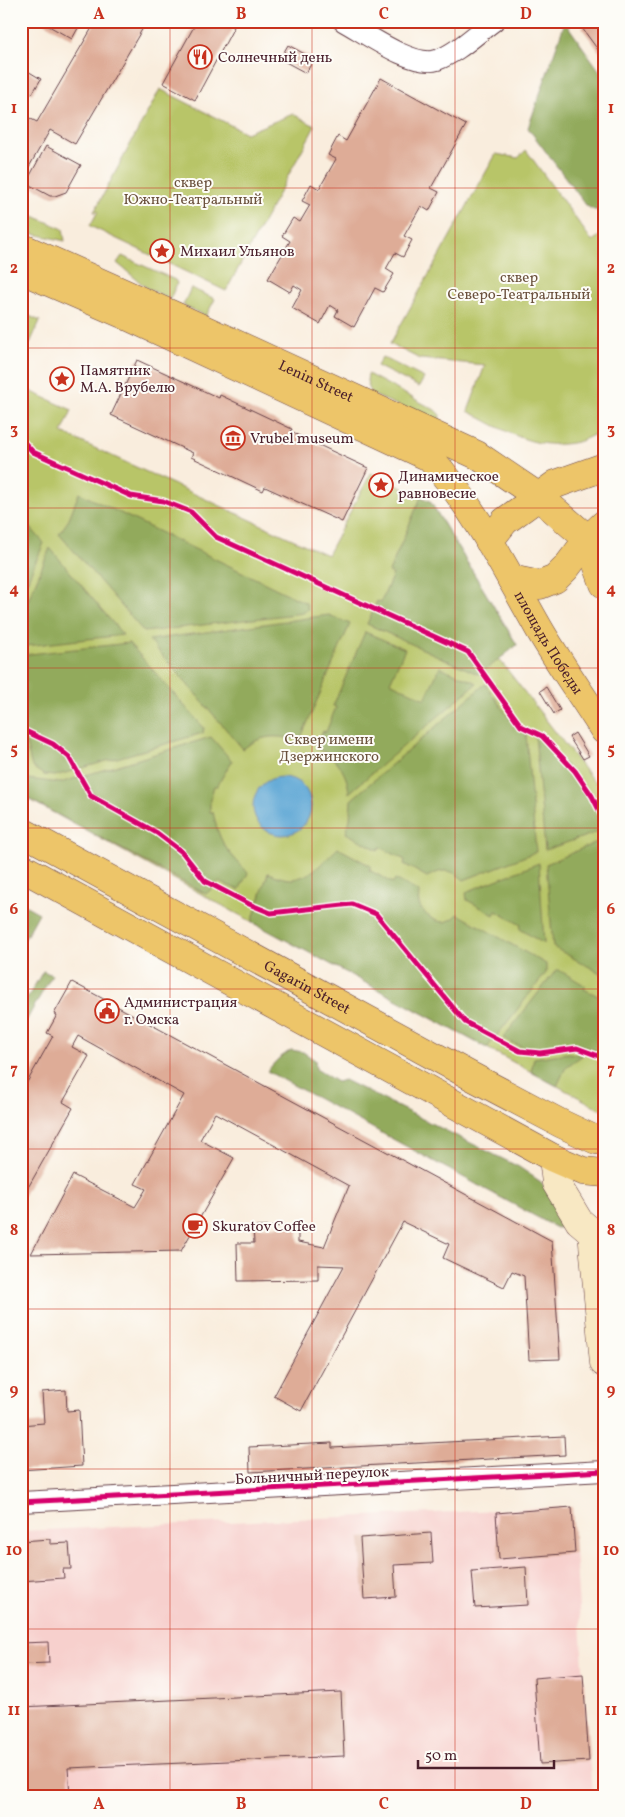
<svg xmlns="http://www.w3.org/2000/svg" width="625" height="1817" viewBox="0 0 625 1817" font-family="Vollkorn,serif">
  <rect width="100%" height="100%" fill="#fdfcf7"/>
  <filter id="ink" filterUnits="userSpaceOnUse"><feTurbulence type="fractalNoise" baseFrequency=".02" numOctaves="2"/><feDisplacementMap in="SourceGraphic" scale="10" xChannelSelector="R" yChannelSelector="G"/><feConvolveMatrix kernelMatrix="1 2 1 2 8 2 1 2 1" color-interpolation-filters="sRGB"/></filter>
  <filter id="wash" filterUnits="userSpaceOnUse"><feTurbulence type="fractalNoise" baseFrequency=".0096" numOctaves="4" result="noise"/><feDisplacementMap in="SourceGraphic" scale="20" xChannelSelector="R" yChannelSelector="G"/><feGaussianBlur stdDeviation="1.12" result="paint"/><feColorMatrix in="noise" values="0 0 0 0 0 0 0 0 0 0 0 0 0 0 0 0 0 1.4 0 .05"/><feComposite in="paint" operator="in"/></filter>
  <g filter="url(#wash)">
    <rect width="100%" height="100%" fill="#f9eddd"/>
    <!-- built -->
    <polygon fill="#f7d0cd" points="572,1507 592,1796 21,1796 21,1531"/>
    <!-- green -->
    <g fill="#b8c567" stroke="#817249">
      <polygon points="160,89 246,133 293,114 315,126 226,291 90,226 98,211 94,212"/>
      <path d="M526 150 592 241 604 233V430C594 434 582 442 572 443 532 450 502 429 468 411L485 365 420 359 390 344 496 154 518 158Z"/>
      <polygon points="21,215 32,219 34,216 63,229 65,241 21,231"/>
      <polygon points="122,256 175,280 177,283 170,299 147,288 117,263"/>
      <polygon points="191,288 215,299 206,316 183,305"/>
      <polygon points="21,312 40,321 21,363"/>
      <polygon points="382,357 424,378 419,387 377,366"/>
      <polygon points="368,374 435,410 440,415 439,423 371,394 367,381"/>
      <polygon points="21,387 72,410 62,433 327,555 371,473 430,501 517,645 499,659 594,782 602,779 604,782 604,1111 234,912 21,795"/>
    </g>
    <!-- forest -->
    <g fill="#92aa5c" stroke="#6e6444">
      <path d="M565 22 604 77V209C597 212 592 210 586 205L528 128Z"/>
      <polygon points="79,493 306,603 308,609 303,613 144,632 59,534 68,521"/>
      <polygon points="421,497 430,501 517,645 487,669 478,674 367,624 377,601 381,602 393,574 389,572"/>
      <polygon points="21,517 44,543 21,595"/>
      <polygon points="50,548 123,635 26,646 21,642 21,617"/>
      <path d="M329 615 350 624 300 740C276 736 264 733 243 749L149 640Z"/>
      <path d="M365 632 405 649 390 682 425 699 440 667 477 683 349 793C347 771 336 757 316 748L323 731 326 732 336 707 333 706Z"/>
      <polygon points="129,643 204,728 203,733 55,776 44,775 32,767 21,724 21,655"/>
      <path d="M485 684 515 726 526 734 536 852 464 880C450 868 443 869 427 877L404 864 405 860 380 847 378 850 346 833 350 819 351 800Z"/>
      <path d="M535 735C556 748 599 805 604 830L545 850Z"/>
      <path d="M211 737 232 761 217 786H214L210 800V812H213C220 845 226 849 248 873L239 890 219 882 206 894 21 795V784L28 779 60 783Z"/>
      <polygon points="604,839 604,975 553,947 546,864"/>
      <path d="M338 848 371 866 369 870 393 883 395 879 419 892C419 895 418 900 419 904 422 914 438 925 448 921 452 920 456 916 458 914L546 964V973L487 1048 252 922 268 873C275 875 283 879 291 879 311 878 325 860 338 848Z"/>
      <polygon points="539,863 544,944 520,929 521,925 496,911 494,915 467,900 466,892"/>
      <polygon points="21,903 39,913 22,944 21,944"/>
      <path d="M557 969 586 986 584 989 604 999V1054C590 1048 573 1041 558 1043 554 1044 551 1046 547 1047 530 1052 517 1046 503 1038Z"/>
      <polygon points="43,971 52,975 21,1030 21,1009"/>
      <polygon points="291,1050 303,1052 315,1060 316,1069 337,1082 344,1080 519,1167 541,1182 573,1225 557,1228 267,1071 278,1059"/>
      <polygon points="568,1053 583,1055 566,1067 557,1086 531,1072 534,1058"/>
    </g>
    <!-- water -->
    <circle fill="#5ea7d5" stroke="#546380" cx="282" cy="806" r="29"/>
    <g id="blocks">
      <!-- building -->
      <g fill="#deac97">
        <polygon points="40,21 82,21 72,39"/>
        <polygon points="96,21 147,21 75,144 50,130 21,181 21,114 37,122"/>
        <polygon points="197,21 223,21 234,27 195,100 163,83"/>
        <polygon points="592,21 604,21 604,58 582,28"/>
        <polygon points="288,45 314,59 306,73 280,59"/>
        <polygon points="21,67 41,79 32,94 21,87"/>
        <polygon points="381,78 466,125 431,188 439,192 429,211 421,206 404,236 412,240 403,257 395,253 386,269 394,274 383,292 375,288 354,327 335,316 338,310 330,305 320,324 292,308 302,290 294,285 290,292 268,279 290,241 282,236 293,218 300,222 310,205 302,201 311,184 319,189 336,159 328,155 338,136 346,141"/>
        <polygon points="46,146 81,165 66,192 55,196 50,196 26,183"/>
        <polygon points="137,360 219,398 220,395 292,429 291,432 368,468 342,522 265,487 263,491 191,457 193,453 111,415"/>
        <polygon points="546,687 560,710 554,714 540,691"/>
        <polygon points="575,733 589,756 583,759 569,737"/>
        <polygon points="72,982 552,1241 560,1359 529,1360 524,1276 512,1271 504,1287 443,1258 449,1244 403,1222 301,1411 274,1396 344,1266 318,1265 318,1280 238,1281 237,1243 254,1243 253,1227 298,1226 298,1242 324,1247 349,1186 215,1113 200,1140 234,1158 181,1251 31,1254 73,1175 135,1207 146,1189 135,1184 184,1095 78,1036 72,1047 89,1056 63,1102 73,1108 21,1200 21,1093 53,1036 47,1033 57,1015 54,1014"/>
        <polygon points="21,1273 28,1315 21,1316"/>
        <polygon points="66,1390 67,1411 79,1410 82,1466 21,1470 21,1425 44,1423 42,1392"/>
        <polygon points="564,1436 565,1455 250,1472 249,1447 332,1443 332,1448"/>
        <polygon points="572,1507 575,1553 499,1559 496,1513"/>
        <polygon points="431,1533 433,1563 394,1565 396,1597 364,1599 360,1538"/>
        <polygon points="50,1539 50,1544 69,1543 71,1569 63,1569 64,1578 21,1581 21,1541"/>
        <polygon points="526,1567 528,1605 475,1608 472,1571"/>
        <polygon points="48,1642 49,1663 22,1664 21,1643"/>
        <polygon points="583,1674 589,1761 540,1764 534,1678"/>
        <polygon points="341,1692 344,1756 68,1768 70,1796 21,1796 21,1707"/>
      </g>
    </g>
  </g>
  <g filter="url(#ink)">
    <use href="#blocks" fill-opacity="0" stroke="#643e46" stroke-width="1"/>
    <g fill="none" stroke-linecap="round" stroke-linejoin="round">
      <!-- street casing -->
      <g stroke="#643e46" stroke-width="22">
        <g id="street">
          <path d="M343 21C365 33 413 68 437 60 457 53 476 34 494 21"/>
          <polyline points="21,1502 604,1471"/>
        </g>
      </g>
      <!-- secondary casing -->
      <g stroke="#643e46" stroke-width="29">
        <g id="secondary">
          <polyline points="553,1158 556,1183 579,1221 592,1232"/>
          <polyline points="592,1232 604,1363"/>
        </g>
      </g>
      <!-- primary casing -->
      <g stroke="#643e46" stroke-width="29">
        <g id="primary">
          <path id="s1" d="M21 247 184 320 477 455 539 497 588 539 604 584"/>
          <path id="s2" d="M21 270 127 316 429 457C474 506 505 569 538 627 558 662 582 695 604 730"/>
          <polyline points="489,541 505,521 556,484 604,467"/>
          <polyline points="511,579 540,585 555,579 566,568 588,539 604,524"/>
          <path id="s3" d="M21 831 469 1075 562 1124 596 1140 604 1141"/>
          <polyline points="21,867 553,1158 583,1171 604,1173"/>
        </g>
      </g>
      <!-- street -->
      <use href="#street" stroke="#fff" stroke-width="20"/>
      <!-- secondary -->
      <use href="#secondary" stroke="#f8e8c3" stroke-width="28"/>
      <!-- primary -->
      <use href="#primary" stroke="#edc569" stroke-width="28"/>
      <!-- cycleway casing -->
      <g stroke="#fdfcf7" stroke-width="8">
        <g id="cycleway">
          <polyline points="21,439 33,452 131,496 163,501 191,512 216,537 468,652 521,726 542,736 575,771 592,796 604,820"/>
          <polyline points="21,729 53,744 69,757 91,796 157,833 182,852 205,881 249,904 271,913 352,904 376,914 465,1022 520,1051 540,1053 577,1048 604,1058"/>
          <polyline points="21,1502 604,1471"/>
        </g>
      </g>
      <!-- cycleway -->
      <use href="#cycleway" stroke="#d6006c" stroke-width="5"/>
    </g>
  </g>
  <!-- grid -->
  <path fill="none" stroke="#c8321e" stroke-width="1" stroke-opacity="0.55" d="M170 21V1796M312 21V1796M455 21V1796M21 188H604M21 348H604M21 508H604M21 668H604M21 828H604M21 989H604M21 1149H604M21 1309H604M21 1469H604M21 1629H604"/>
  <!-- icons -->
  <defs>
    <g id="restaurant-ring" transform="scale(1.25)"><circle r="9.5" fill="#fdfcf7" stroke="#c8321e" stroke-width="1.5"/><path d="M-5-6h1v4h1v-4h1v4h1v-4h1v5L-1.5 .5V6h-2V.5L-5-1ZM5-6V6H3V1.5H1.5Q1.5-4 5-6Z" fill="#c8321e"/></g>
    <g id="sight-ring" transform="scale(1.25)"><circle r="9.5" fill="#fdfcf7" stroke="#c8321e" stroke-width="1.5"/><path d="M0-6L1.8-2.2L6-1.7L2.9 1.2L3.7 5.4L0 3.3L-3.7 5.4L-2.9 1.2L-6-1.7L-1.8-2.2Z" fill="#c8321e"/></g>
    <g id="museum-ring" transform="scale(1.25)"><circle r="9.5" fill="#fdfcf7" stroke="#c8321e" stroke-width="1.5"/><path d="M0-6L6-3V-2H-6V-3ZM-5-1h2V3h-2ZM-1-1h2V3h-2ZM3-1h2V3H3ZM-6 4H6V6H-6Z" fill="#c8321e"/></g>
    <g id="civic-ring" transform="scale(1.25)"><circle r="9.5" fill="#fdfcf7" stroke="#c8321e" stroke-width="1.5"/><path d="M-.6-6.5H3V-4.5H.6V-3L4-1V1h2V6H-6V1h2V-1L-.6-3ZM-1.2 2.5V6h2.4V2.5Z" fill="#c8321e"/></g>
    <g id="cafe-ring" transform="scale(1.25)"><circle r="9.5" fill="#fdfcf7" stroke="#c8321e" stroke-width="1.5"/><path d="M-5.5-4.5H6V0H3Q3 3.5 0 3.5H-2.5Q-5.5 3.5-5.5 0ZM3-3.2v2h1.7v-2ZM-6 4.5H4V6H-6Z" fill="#c8321e"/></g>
  </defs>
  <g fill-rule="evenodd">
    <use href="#restaurant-ring" x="200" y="57"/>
    <use href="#sight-ring" x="162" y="251"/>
    <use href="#sight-ring" x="62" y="379"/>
    <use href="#museum-ring" x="233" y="438"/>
    <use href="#sight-ring" x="381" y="485"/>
    <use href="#civic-ring" x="107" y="1011"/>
    <use href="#cafe-ring" x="195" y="1226"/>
  </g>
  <g text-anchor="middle" stroke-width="4" stroke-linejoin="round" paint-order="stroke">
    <!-- poi labels -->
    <g font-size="15" fill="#4a1f2b" stroke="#fdfcf7" text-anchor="start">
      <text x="218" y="62">Солнечный день</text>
      <text x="180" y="256">Михаил Ульянов</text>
      <text x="80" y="375">Памятник<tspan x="80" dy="17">М.А. Врубелю</tspan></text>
      <text x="250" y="443">Vrubel museum</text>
      <text x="398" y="481">Динамическое<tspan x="398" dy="17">равновесие</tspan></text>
      <text x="124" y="1007">Администрация<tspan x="124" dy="17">г. Омска</tspan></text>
      <text x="212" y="1231">Skuratov Coffee</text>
    </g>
    <!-- park labels -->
    <g font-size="15" fill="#6b513d" stroke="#fdfcf7">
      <text x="193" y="187">сквер<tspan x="193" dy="17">Южно-Театральный</tspan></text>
      <text x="519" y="282">сквер<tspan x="519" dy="17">Северо-Театральный</tspan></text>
      <text x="329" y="744">Сквер имени<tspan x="329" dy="17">Дзержинского</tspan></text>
    </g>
    <!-- street labels -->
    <g font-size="15" fill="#4a1f2b" stroke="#fdfcf7">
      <text dy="5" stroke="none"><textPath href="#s1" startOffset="324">Lenin Street</textPath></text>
      <text dy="5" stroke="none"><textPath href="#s2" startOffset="670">площадь Победы</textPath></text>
      <text dy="5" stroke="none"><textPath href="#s3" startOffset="326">Gagarin Street</textPath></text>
      <text transform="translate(312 1475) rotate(-3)" y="5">Больничный переулок</text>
    </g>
  </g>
  <!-- margin -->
  <rect width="625" height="1817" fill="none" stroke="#fdfcf7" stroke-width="55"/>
  <!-- scale -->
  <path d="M418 1760v8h136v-8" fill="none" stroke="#4a1f2b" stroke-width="2.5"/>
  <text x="425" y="1760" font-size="15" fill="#4a1f2b" stroke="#fdfcf7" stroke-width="4" paint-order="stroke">50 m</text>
  <rect x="28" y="28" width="570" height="1762" fill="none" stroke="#c8321e" stroke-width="2"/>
  <g font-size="16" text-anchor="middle" font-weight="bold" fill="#c8321e">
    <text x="99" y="19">A</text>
    <text x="241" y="19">B</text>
    <text x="384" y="19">C</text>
    <text x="526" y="19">D</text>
    <text x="14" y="113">1</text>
    <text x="611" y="113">1</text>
    <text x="14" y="273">2</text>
    <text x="611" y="273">2</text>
    <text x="14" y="434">3</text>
    <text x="611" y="434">3</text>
    <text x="14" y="594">4</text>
    <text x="611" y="594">4</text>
    <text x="14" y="754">5</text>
    <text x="611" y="754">5</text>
    <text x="14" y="914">6</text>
    <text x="611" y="914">6</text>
    <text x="14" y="1074">7</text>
    <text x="611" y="1074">7</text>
    <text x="14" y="1235">8</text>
    <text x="611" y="1235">8</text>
    <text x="14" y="1395">9</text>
    <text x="611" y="1395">9</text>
    <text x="14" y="1555">10</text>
    <text x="611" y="1555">10</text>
    <text x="14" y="1715">11</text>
    <text x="611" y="1715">11</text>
    <text x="99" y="1809">A</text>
    <text x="241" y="1809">B</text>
    <text x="384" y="1809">C</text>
    <text x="526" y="1809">D</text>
  </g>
</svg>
